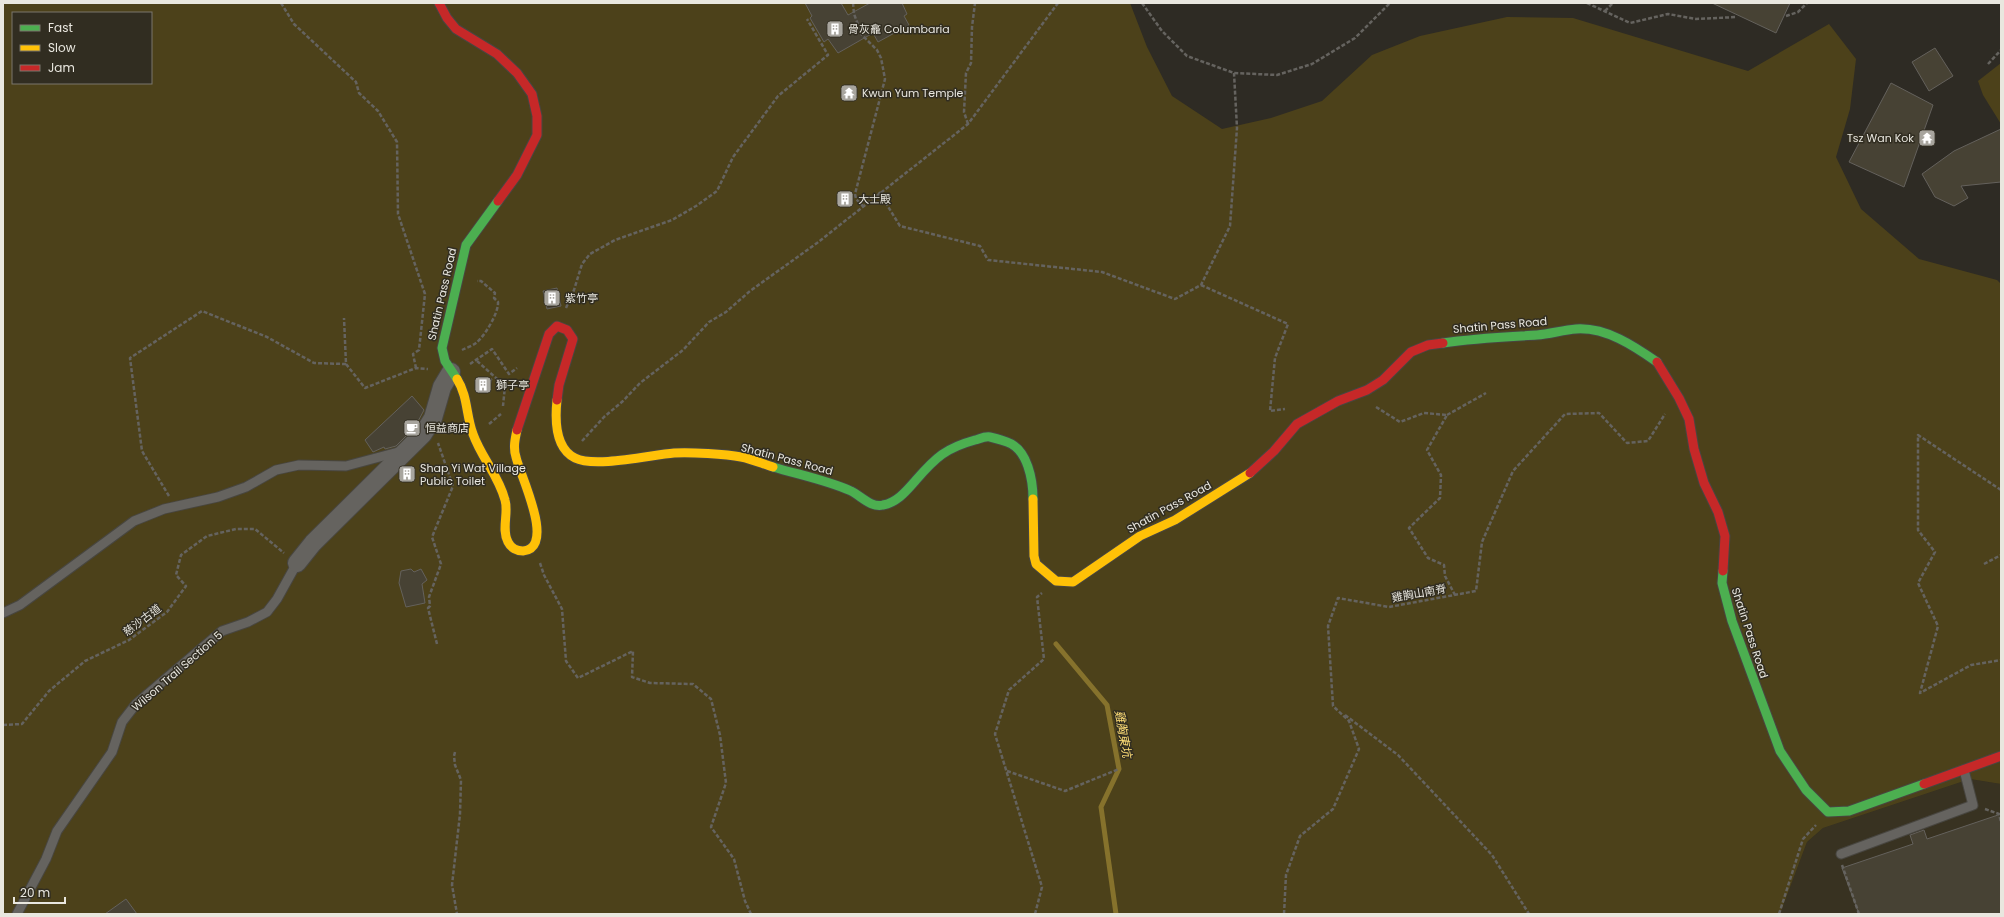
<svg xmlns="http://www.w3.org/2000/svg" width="2004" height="917" viewBox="0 0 2004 917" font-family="Poppins,'Noto Sans TC',sans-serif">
  <rect width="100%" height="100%" fill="#2e2b24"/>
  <!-- built -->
  <polygon fill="#383221" points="1970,779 2001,784 2001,914 1780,914 1807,842 1823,828"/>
  <!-- green -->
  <g fill="#4c411a" fill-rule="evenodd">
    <path d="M3 3H1130L1147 47 1172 96 1222 129 1271 118 1322 101 1372 55 1420 36 1507 17 1573 18 1748 71 1829 24 1856 59 1850 109 1836 157 1861 209 1919 259 1997 280 2001 284V784L1970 779 1823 828 1807 842 1780 914H3ZM13 13H151V83H13Z"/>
    <polygon points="2001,63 2001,124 1983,95 1978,81"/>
  </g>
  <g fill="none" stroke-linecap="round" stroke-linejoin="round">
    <!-- stream -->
    <polyline stroke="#86722c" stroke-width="5" points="1056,644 1107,705 1119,769 1101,807 1116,914"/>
  </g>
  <!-- building -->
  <g fill="#474234" stroke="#64615c">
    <polygon points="805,3 841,3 848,15 870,3 902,3 907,14 904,16 909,25 878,42 873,33 838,53 828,39 824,42 810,18 812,16"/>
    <polygon points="1712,3 1790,3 1776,33"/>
    <polygon points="1935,48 1953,76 1929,91 1912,62"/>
    <polygon points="1891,83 1933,105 1904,187 1849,162"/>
    <polygon points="2001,129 2001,182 1961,186 1968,198 1954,206 1935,197 1922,174 1954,151"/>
    <polygon points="557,288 561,306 547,309 543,291"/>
    <polygon points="480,378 492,379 489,389 485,392 476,391 476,382"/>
    <polygon points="412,396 424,410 415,427 396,446 385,449 384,447 373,452 365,440"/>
    <polygon points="411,569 414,572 421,569 427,580 422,584 425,603 406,607 399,583 401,571"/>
    <polygon points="2001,814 2001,914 1859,914 1842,868 1913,844 1910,835 1924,830 1927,839"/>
    <polygon points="126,899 137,914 105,914"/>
  </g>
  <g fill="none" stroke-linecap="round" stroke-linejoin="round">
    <!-- lane casing -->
    <g stroke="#484640" stroke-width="11">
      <g id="lane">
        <polyline points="3,613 20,605 134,521 164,509 218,497 246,487 276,470 299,465 346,466 402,451"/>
        <polyline points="1841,854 1973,805 1964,770"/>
        <polyline points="17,914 46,859 57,831 112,752 122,722 136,704 222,631 248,622 267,612 277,599 297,563"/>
      </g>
    </g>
    <!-- street casing -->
    <g stroke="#484640" stroke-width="20">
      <polyline id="street" points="297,563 313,543 423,434 433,418 442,387 451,372"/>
    </g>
    <!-- fast casing -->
    <g stroke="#484640" stroke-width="11">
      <g id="fast">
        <path d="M1443 343C1476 338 1504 337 1537 335 1550 334 1563 330 1576 329 1606 327 1634 346 1657 362"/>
        <polyline points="457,379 445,361 442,348 466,245 498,201"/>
        <path d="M773 467C800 475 826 480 851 491 861 496 871 508 883 505 898 502 907 490 916 480 936 457 946 448 975 440 979 439 985 436 990 437 995 438 1001 440 1007 442 1028 449 1033 481 1033 499"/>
        <polyline points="1723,571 1722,583 1732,621 1780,751 1806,790 1828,812 1849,811 1924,784"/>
      </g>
    </g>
    <!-- slow casing -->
    <g stroke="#484640" stroke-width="11">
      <g id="slow">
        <path d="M457 379C468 396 466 416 473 434 481 457 499 476 505 500 509 513 501 529 508 542 511 548 517 551 523 551 557 548 519 473 516 457 513 448 515 439 517 430"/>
        <path d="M557 400C555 419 555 448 575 458 595 468 650 455 674 453 690 452 726 454 741 457 752 459 763 464 773 467"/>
        <polyline points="1033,499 1034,556 1036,564 1056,581 1073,582 1140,536 1175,520 1250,473"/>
      </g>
    </g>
    <!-- jam casing -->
    <g stroke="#484640" stroke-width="11">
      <g id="jam">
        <polyline points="439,3 447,18 456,29 497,54 517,73 532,94 537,116 537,135 517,175 498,201"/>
        <polyline points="1657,362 1679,398 1689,419 1694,449 1704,483 1718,512 1725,536 1723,571"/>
        <polyline points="517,430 549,334 557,326 567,330 573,339 559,385 557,400"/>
        <polyline points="1250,473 1274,451 1297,424 1338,401 1367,390 1383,380 1411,352 1428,345 1443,343"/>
        <polyline points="1924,784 2001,756"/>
      </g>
    </g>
    <!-- path -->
    <g stroke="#65635f" stroke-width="2.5" stroke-dasharray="4 2" stroke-linecap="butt">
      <polyline points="281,3 294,24 356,82 359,93 378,111 397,142 398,214 425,294 419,350 413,354 416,368"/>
      <polyline points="853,3 854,14 862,35 877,50 881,58 885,79 855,194 856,199 863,206"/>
      <polyline points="1142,3 1162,31 1187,56 1234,73 1277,75 1312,64 1355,38 1390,3"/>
      <polyline points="1587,3 1630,23 1668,14 1696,19 1737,17"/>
      <polyline points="1605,11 1613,3"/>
      <polyline points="1786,16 1798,12 1807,3"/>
      <polyline points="1988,64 2001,50"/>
      <polyline points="968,124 964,112 966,73 971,63 972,27 975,3"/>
      <polyline points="879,192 900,226 980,246 988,260 1102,272 1175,299 1201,285 1230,226 1237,128 1234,73"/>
      <polyline points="1201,285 1288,324 1275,358 1270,411 1285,409"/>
      <polyline points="566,308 574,290 582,264 590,254 615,240 672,220 696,206 717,191 733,157 778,96 828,55 807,19"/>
      <path d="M462 350C466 348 472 346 476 343 485 336 499 312 498 302L494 298 495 293 481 281H477"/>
      <polyline points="477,361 505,386 503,406"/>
      <polyline points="346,364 365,388 416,368 428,369"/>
      <polyline points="470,364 492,349 509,374 517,368"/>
      <polyline points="1376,407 1400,422 1424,413 1447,415 1427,450 1441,475 1440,498 1409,528 1428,558 1444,565 1445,576 1455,595"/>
      <polyline points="1447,415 1486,393"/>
      <polyline points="489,424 501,414"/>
      <polyline points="582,441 604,417 623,401 640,383 683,350 709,322 726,312 750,291 817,243 968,124 1058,3"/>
      <polyline points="2001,490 1918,435 1918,530 1935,552 1918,583 1938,626 1920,693 1971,665 2001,660"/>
      <polyline points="169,496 142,451 130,358 202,311 267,337 314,363 346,364 344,318"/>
      <polyline points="540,563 544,575 562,609 566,661 578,678 633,651 632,677 650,683 693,684 711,699 720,735 726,783 711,827 734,859 745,901 751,914"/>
      <polyline points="1984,564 2001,555"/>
      <polyline points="437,644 428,608 430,606 429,597 441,564 432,537 453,486 438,443"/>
      <polyline points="1345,715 1398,755 1492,855 1529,914"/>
      <polyline points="3,725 22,724 49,691 85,661 129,640 167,612 186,586 176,575 181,555 207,536 236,529 255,529 284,553"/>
      <polyline points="455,752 454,756 455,765 461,780 460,814 452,885 457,914"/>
      <polyline points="1007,771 1065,791 1119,769"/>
      <polyline points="1985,809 1999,814 2001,822"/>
      <polyline points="1842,865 1859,914"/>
      <polyline points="1035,914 1042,887 995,734 1009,690 1044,659 1037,597 1042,593"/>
      <polyline points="1284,914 1286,875 1300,836 1333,809 1359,749 1349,721 1333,706 1328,626 1338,598 1389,607 1476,591 1482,542 1513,471 1565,414 1599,413 1627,443 1648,441 1665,414"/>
      <polyline points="1779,914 1803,839 1816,825"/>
    </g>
    <!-- lane -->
    <use href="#lane" stroke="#65635f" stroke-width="9"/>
    <!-- street -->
    <use href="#street" stroke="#65635f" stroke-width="18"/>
    <!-- fast -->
    <use href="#fast" stroke="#4caf50" stroke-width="9"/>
    <!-- slow -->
    <use href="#slow" stroke="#ffc107" stroke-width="9"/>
    <!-- jam -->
    <use href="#jam" stroke="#c62828" stroke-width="9"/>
  </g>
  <!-- icons -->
  <defs>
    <g id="building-square" transform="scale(0.9)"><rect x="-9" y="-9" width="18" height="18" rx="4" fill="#a8a59e" stroke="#312d21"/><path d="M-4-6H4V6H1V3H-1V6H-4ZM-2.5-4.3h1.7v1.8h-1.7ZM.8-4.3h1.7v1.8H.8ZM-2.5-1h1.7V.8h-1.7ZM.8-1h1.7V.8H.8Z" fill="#fff"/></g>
    <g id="temple-square" transform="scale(0.9)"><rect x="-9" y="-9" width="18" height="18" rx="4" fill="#a8a59e" stroke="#312d21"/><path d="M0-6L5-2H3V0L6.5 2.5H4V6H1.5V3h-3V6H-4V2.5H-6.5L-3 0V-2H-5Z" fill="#fff"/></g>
    <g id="cafe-square" transform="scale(0.9)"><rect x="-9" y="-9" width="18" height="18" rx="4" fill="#a8a59e" stroke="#312d21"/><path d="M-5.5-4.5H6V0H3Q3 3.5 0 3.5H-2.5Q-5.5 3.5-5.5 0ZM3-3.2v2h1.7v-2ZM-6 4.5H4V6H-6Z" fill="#fff"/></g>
  </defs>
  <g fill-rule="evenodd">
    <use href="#building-square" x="835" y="29"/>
    <use href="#temple-square" x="849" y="93"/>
    <use href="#temple-square" x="1927" y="138"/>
    <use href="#building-square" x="845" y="199"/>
    <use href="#building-square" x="552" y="298"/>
    <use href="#building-square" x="483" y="385"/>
    <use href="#cafe-square" x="412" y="428"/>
    <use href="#building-square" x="407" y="474"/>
  </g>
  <g text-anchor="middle" stroke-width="3" stroke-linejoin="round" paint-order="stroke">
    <!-- poi labels -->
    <g font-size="11" fill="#e9e7df" stroke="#312d21" text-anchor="start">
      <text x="848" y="33">骨灰龕 Columbaria</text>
      <text x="862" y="97">Kwun Yum Temple</text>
      <text x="1914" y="142" text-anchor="end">Tsz Wan Kok</text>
      <text x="858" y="203">大士殿</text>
      <text x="565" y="302">紫竹亭</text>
      <text x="496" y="389">獅子亭</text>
      <text x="425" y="432">恒益商店</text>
      <text x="420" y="472">Shap Yi Wat Village<tspan x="420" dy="13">Public Toilet</tspan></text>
    </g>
    <!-- street labels -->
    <g font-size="11" fill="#e9e7df" stroke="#312d21">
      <text transform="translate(442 294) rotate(-77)" y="4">Shatin Pass Road</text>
      <text transform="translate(1500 325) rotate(-5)" y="4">Shatin Pass Road</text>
      <text transform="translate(787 459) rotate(15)" y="4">Shatin Pass Road</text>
      <text transform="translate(1169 507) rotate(-29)" y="4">Shatin Pass Road</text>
      <text transform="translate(1419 593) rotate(-10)" y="4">雞胸山南脊</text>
      <text transform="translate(142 620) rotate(-37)" y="4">慈沙古道</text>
      <text transform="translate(1750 633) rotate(72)" y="4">Shatin Pass Road</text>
      <text transform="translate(177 671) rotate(-41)" y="4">Wilson Trail Section 5</text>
    </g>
    <!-- water labels -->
    <g font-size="12" font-style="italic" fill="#ffde76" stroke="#312d21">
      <text transform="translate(1123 734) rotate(80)" y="4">雞胸東坑</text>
    </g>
  </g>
  <!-- border -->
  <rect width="2004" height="917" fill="none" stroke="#e9e7df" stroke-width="8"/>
  <!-- legend -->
  <rect x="12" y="12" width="140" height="72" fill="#312d21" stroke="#7b776d"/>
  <rect x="20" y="25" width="20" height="6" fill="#4caf50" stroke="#7b776d"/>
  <text x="48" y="32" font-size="12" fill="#e9e7df">Fast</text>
  <rect x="20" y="45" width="20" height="6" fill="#ffc107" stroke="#7b776d"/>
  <text x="48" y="52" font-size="12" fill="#e9e7df">Slow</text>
  <rect x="20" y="65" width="20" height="6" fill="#c62828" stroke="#7b776d"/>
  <text x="48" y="72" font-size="12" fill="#e9e7df">Jam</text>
  <!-- scale -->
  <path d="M14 897v6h51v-6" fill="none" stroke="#e9e7df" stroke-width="2"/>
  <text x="20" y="897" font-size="12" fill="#e9e7df" stroke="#312d21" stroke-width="3" paint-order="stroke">20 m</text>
</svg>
